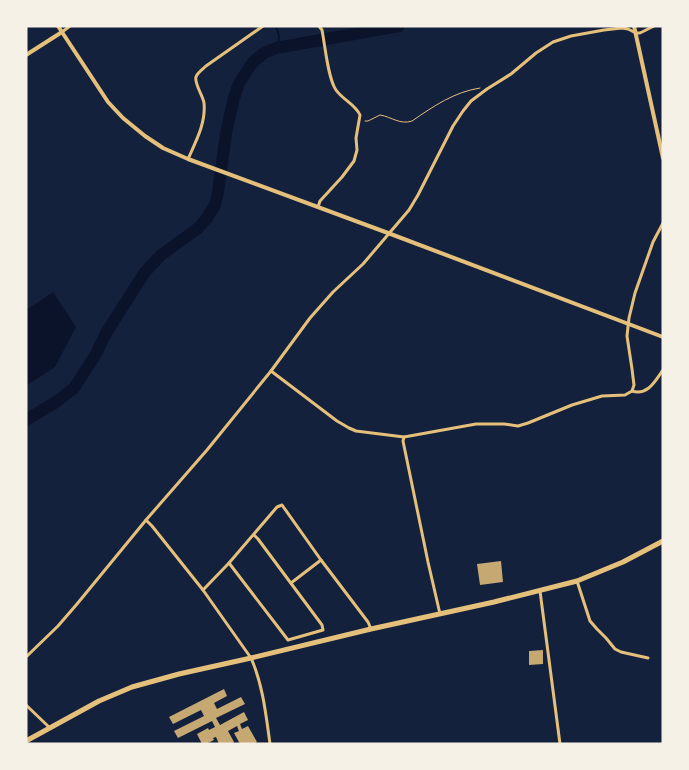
<svg xmlns="http://www.w3.org/2000/svg" width="689" height="770" viewBox="0 0 689 770" font-family="'Source Sans 3',sans-serif">
  <rect width="100%" height="100%" fill="#14213d"/>
  <!-- water -->
  <polygon fill="#0b132b" points="53,292 76,327 55,367 26,386 26,310"/>
  <g fill="none" stroke-linecap="round" stroke-linejoin="round">
    <!-- stream -->
    <path stroke="#0b132b" stroke-width="2" d="M275 26C280 34 280 39 276 48"/>
    <!-- river -->
    <polyline stroke="#0b132b" stroke-width="12" points="26,420 56,402 74,388 96,354 106,333 145,272 161,255 197,229 207,218 215,205 218,192 226,133 234,98 239,83 253,62 264,53 276,48 399,26"/>
  </g>
  <!-- building -->
  <g fill="#c6a872">
    <polygon points="501,561 503,582 480,585 477,564"/>
    <polygon points="543,650 543,664 529,665 529,651"/>
    <polygon points="224,689 227,696 214,703 217,709 241,697 245,704 216,718 220,725 244,712 248,720 240,724 242,729 248,726 257,742 254,744 240,744 234,733 239,731 237,726 228,731 234,742 231,744 219,744 216,737 213,738 214,740 206,744 202,744 197,734 208,728 209,730 215,727 212,721 178,738 174,731 204,716 201,710 173,724 169,717"/>
  </g>
  <g fill="none" stroke-linecap="round" stroke-linejoin="round">
    <!-- path -->
    <path stroke="#e5c07b" stroke-width="1" d="M365 121H368L380 115C392 117 400 125 412 121 434 106 454 92 480 88"/>
    <!-- minor -->
    <g stroke="#e5c07b" stroke-width="3">
      <polyline points="62,32 70,26"/>
      <path d="M188 159C196 141 206 123 204 103 203 96 194 83 196 77 197 73 203 69 206 66L263 26"/>
      <path d="M318 207 320 201 342 177 354 161 357 150 356 138 360 115C355 104 343 100 336 90 328 79 325 45 322 30L319 26"/>
      <polyline points="271,371 337,421 349,428 356,431 404,437 476,424 504,424 518,426 528,423 572,405 602,396 625,395 632,391 634,385 632,369 627,336 629,318 635,293 653,242 663,223"/>
      <path d="M632 391C648 396 655 381 663 370"/>
      <polyline points="404,437 403,441 428,562 440,614"/>
      <path d="M146 520 152 526 203 590 251 658C263 685 266 715 270 744"/>
      <polyline points="229,563 288,640 323,630 322,625 258,539 254,535"/>
      <polyline points="577,581 590,621 597,629 606,638 615,649 621,652 648,658"/>
      <polyline points="291,583 321,560"/>
      <polyline points="203,590 229,563 277,507 282,505 321,560 368,622 371,629"/>
      <polyline points="540,591 560,744"/>
      <polyline points="26,657 58,626 77,604 146,520 207,450 271,371 310,318 333,292 363,264 409,210 418,195 453,126 463,111 471,101 487,89 511,74 536,53 553,42 571,36 604,30 622,28 628,29 636,33 640,33 654,26"/>
      <polyline points="26,705 50,728"/>
    </g>
    <!-- tertiary -->
    <g stroke="#e5c07b" stroke-width="4">
      <polyline points="58,26 108,102 123,118 145,136 163,148 188,159 388,233 663,337"/>
      <polyline points="26,55 62,32"/>
    </g>
    <!-- secondary -->
    <polyline stroke="#e5c07b" stroke-width="4" points="634,26 663,158"/>
    <!-- trunk -->
    <polyline stroke="#e5c07b" stroke-width="5" points="26,741 99,701 132,687 179,674 251,658 371,629 494,602 577,581 623,562 663,541"/>
  </g>
  <!-- border -->
  <rect width="689" height="770" fill="none" stroke="#f6f1e7" stroke-width="55"/>
</svg>
